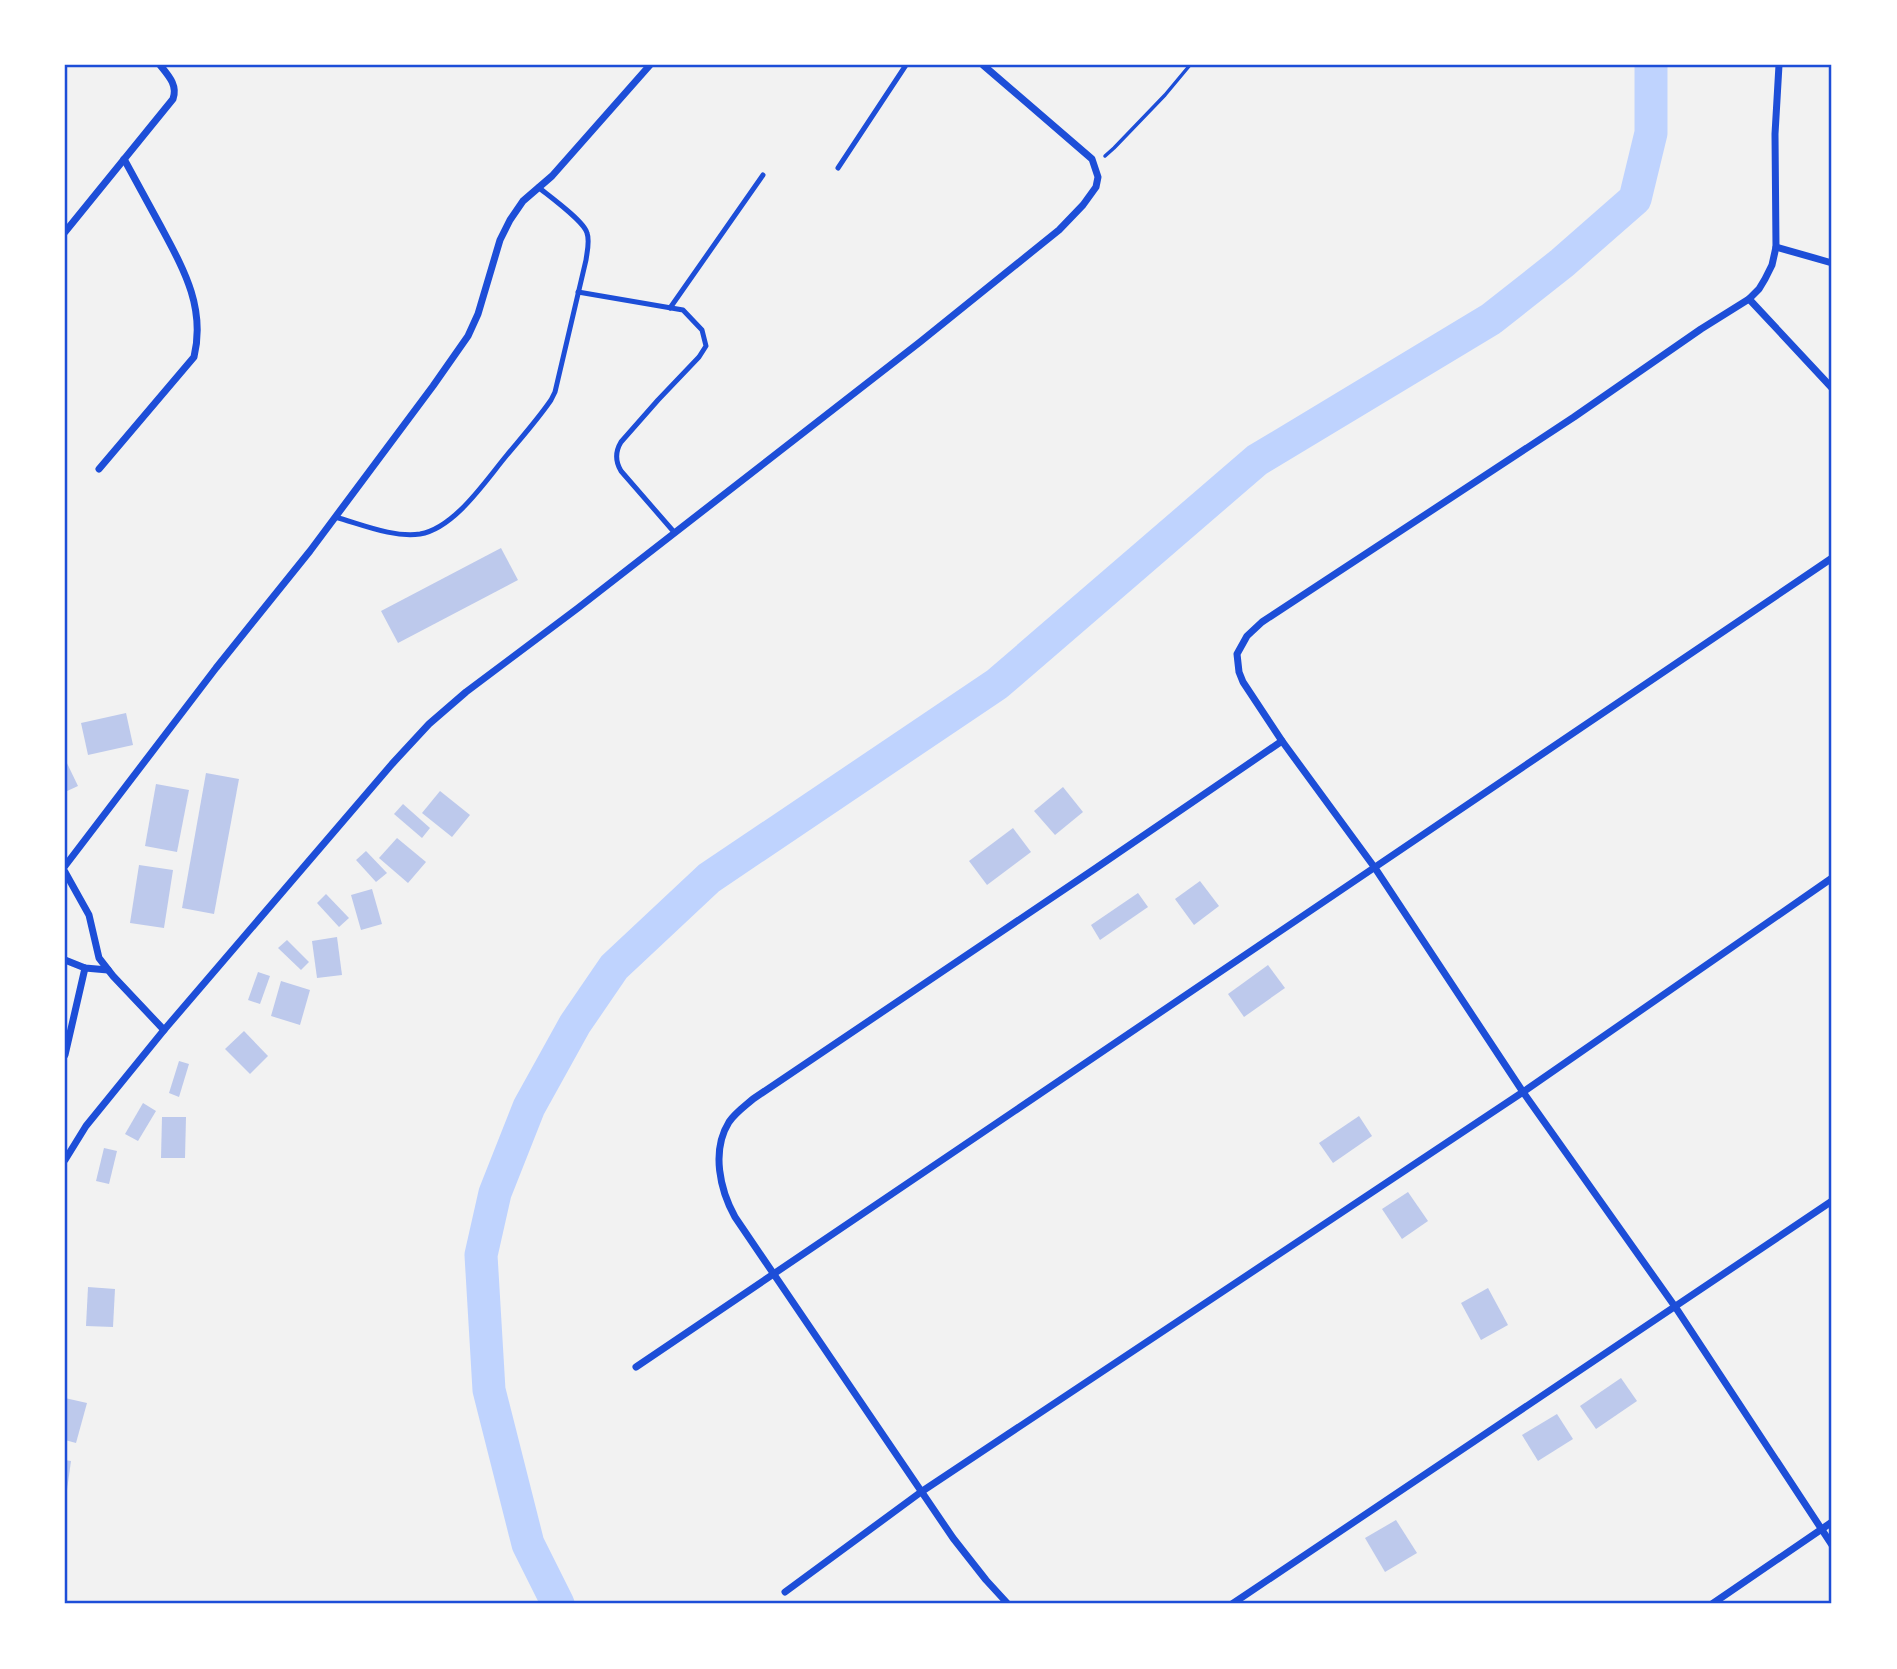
<svg xmlns="http://www.w3.org/2000/svg" width="1897" height="1669" viewBox="0 0 1897 1669" font-family="'Varela Round',sans-serif">
  <rect width="100%" height="100%" fill="#f2f2f2"/>
  <g fill="none" stroke-linecap="round" stroke-linejoin="round">
    <!-- river -->
    <polyline stroke="#bfd3fe" stroke-width="33" points="558,1604 528,1544 489,1390 481,1255 495,1193 529,1107 575,1024 614,967 709,878 997,684 1257,460 1491,319 1562,263 1635,199 1651,133 1651,65"/>
  </g>
  <!-- building -->
  <g fill="#bdc9ec">
    <polygon points="501,548 518,580 398,643 381,611"/>
    <polygon points="126,713 133,745 88,755 81,723"/>
    <polygon points="65,759 78,786 65,792"/>
    <polygon points="206,773 239,779 214,914 182,908"/>
    <polygon points="156,784 189,790 177,852 145,846"/>
    <polygon points="1063,787 1083,812 1055,835 1034,811"/>
    <polygon points="440,791 470,815 452,837 422,813"/>
    <polygon points="403,804 430,828 422,838 394,814"/>
    <polygon points="1013,828 1031,852 987,885 969,861"/>
    <polygon points="397,838 426,862 408,883 379,858"/>
    <polygon points="366,851 387,873 376,882 356,860"/>
    <polygon points="139,865 173,870 164,928 130,923"/>
    <polygon points="1200,881 1219,906 1194,925 1175,899"/>
    <polygon points="372,889 382,924 361,930 351,895"/>
    <polygon points="1138,893 1148,907 1100,940 1091,925"/>
    <polygon points="326,894 349,918 339,927 317,903"/>
    <polygon points="337,937 342,975 317,978 312,941"/>
    <polygon points="287,940 309,962 301,970 278,948"/>
    <polygon points="1268,965 1285,988 1244,1017 1228,994"/>
    <polygon points="258,972 270,976 260,1004 248,1000"/>
    <polygon points="281,981 310,990 300,1025 271,1016"/>
    <polygon points="244,1031 268,1056 250,1074 225,1049"/>
    <polygon points="179,1061 189,1064 179,1097 169,1093"/>
    <polygon points="143,1103 156,1111 138,1141 125,1134"/>
    <polygon points="1359,1116 1372,1136 1333,1163 1319,1143"/>
    <polygon points="162,1117 186,1117 185,1158 161,1158"/>
    <polygon points="104,1148 117,1151 109,1184 96,1181"/>
    <polygon points="1408,1192 1428,1221 1402,1239 1382,1209"/>
    <polygon points="88,1287 115,1289 113,1327 86,1326"/>
    <polygon points="1488,1288 1508,1325 1481,1340 1461,1303"/>
    <polygon points="1621,1378 1637,1401 1596,1429 1580,1406"/>
    <polygon points="65,1398 87,1403 76,1443 65,1440"/>
    <polygon points="1557,1414 1573,1439 1538,1461 1522,1435"/>
    <polygon points="65,1460 71,1461 66,1497 65,1496"/>
    <polygon points="1396,1520 1417,1553 1385,1572 1365,1538"/>
  </g>
  <g fill="none" stroke-linecap="round" stroke-linejoin="round">
    <!-- path -->
    <polyline stroke="#1d4ed8" stroke-width="3.5" points="1105,156 1114,148 1165,95 1190,65"/>
    <!-- service -->
    <g stroke="#1d4ed8" stroke-width="5">
      <polyline points="838,168 906,65"/>
      <path d="M578 292 683 310 702 330 706 346 699 357 658 400 621 442C615 452 615 461 621 471L674 532"/>
      <polyline points="670,308 763,175"/>
      <path d="M335 517C361 524 393 538 420 534 455 528 486 480 507 455 522 437 538 419 551 400L555 392 586 260C587 252 590 241 587 233 584 221 549 196 538 187"/>
    </g>
    <!-- minor -->
    <g stroke="#1d4ed8" stroke-width="7">
      <polyline points="1779,65 1775,134 1776,247 1772,265 1765,279 1759,289 1749,299 1701,329 1574,417 1262,622 1247,636 1237,654 1239,672 1243,682 1282,741 1375,868 1523,1092 1676,1308 1832,1545"/>
      <path d="M65 232 173 99C178 85 168 75 160 65"/>
      <polyline points="1776,247 1832,263"/>
      <polyline points="1749,299 1832,388"/>
      <path d="M99 469 194 357C206 307 183 268 160 225 148 203 136 181 124 159"/>
      <polyline points="65,866 216,668 310,551 433,386 468,336 478,314 500,240 510,220 523,201 552,176 650,65"/>
      <polyline points="65,872 89,915 99,958 113,976 164,1030"/>
      <polyline points="65,960 85,968 108,970"/>
      <polyline points="65,1055 85,968"/>
      <polyline points="65,1160 86,1126 164,1030 392,764 429,724 466,692 578,608 920,342 1059,230 1083,205 1096,187 1098,177 1092,159 983,65"/>
      <polyline points="636,1367 1832,558"/>
      <polyline points="785,1592 921,1492 1523,1092 1832,878"/>
      <path d="M1008 1604 986 1580 953 1538 735 1217C720 1190 711 1151 729 1122 735 1113 745 1106 753 1099L1096 868 1282 741"/>
      <polyline points="1232,1604 1832,1201"/>
      <polyline points="1712,1604 1832,1522"/>
    </g>
  </g>
  <!-- border -->
  <rect width="1897" height="1669" fill="none" stroke="#ffffff" stroke-width="133"/>
  <rect x="66" y="66" width="1764" height="1536" fill="none" stroke="#1d4ed8" stroke-width="2.5"/>
</svg>
